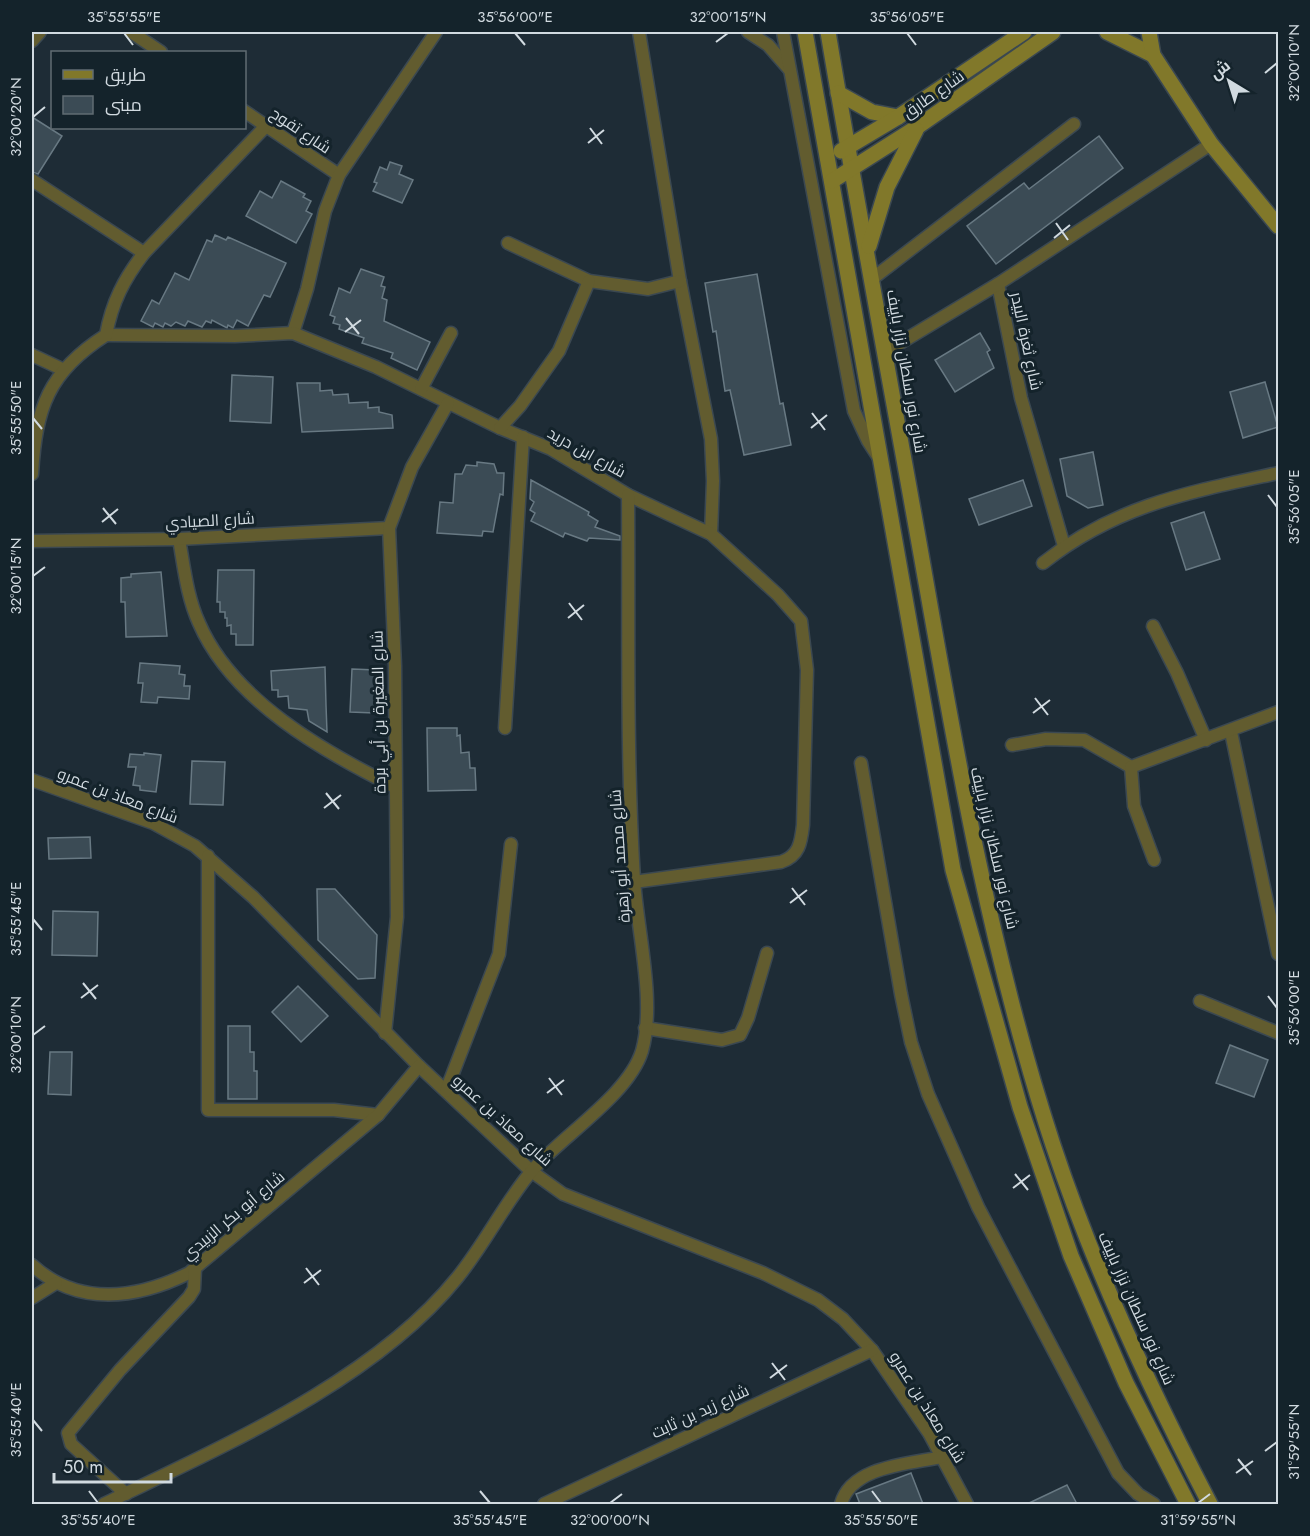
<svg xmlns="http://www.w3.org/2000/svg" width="1310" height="1536" viewBox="0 0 1310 1536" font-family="Jost,Cairo,sans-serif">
  <rect width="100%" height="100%" fill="#1e2c36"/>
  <!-- building -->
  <g fill="#3b4b55" stroke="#687983" stroke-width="1.5">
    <polygon points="32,117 62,136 38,174 32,172"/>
    <polygon points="1099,136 1123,168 996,264 967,226 1024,183 1029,189"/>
    <polygon points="390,162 402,166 399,174 413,180 402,203 373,191 377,183 374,182 380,167 387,170"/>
    <polygon points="281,181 305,194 303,197 311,201 306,211 312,214 296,243 246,216 260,191 272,198"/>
    <polygon points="215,235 226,240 228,237 286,263 270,297 264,295 248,326 237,320 233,328 228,325 227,328 212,320 211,323 206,321 202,327 188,321 185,326 176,322 171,326 165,323 163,327 155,323 153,327 141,321 152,300 159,304 175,273 189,280 207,240 212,242"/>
    <polygon points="361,269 384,277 381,286 385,287 382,298 387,300 384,321 430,342 417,370 391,358 393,353 362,343 364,338 339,329 340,325 333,323 335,317 330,315 339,288 350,293"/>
    <polygon points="757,274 780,404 783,403 791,445 744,455 730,390 725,391 716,331 713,332 705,283"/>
    <polygon points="980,333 990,350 987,352 994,368 955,392 935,360"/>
    <polygon points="232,375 273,377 271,423 230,421"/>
    <polygon points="1265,382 1278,427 1243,438 1230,392"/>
    <polygon points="297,383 320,383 320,391 332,390 333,395 348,394 349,403 368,402 368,408 379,407 379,412 392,415 393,428 302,432"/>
    <polygon points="1093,452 1103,505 1088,508 1067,496 1060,459"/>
    <polygon points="477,462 494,464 497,473 504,473 503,495 500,494 493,532 483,531 482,536 437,533 440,502 453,503 455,474 462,474 466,465 477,466"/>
    <polygon points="531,480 589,512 588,515 598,521 595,527 620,536 620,540 589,538 587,541 565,533 563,537 531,521 535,513 530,510 534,502 530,499"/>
    <polygon points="1023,480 1032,506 979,525 969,499"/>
    <polygon points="1204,512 1220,559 1186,570 1171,523"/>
    <polygon points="218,570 254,570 253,645 236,645 236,634 231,634 231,625 227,626 227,618 225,618 225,612 220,612 220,602 217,602"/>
    <polygon points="161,572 167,636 126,637 125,602 121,602 121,578 131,577 131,574"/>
    <polygon points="140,663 180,666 179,674 185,675 184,686 190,686 189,699 158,697 157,703 141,702 143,683 138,683"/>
    <polygon points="325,667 326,705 327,732 309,721 307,710 289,708 288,696 278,697 278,690 272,690 271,671"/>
    <polygon points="352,669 376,670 374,713 350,712"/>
    <polygon points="427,728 457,728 457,736 460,735 461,753 469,752 470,768 475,768 476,790 428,791"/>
    <polygon points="144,753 161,755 156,792 140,790 140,786 133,785 136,767 128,767 130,754 144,755"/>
    <polygon points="192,761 225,762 223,805 190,804"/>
    <polygon points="90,837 91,858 49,859 48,838"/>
    <polygon points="317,889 335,889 377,935 375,978 358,979 318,940"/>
    <polygon points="53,911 98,912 97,956 52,955"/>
    <polygon points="298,986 328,1016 301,1042 272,1012"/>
    <polygon points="228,1026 250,1026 250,1052 254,1052 254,1071 257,1071 257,1099 228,1099"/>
    <polygon points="1230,1045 1268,1060 1254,1097 1216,1083"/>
    <polygon points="50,1052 72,1052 71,1095 48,1094"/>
    <polygon points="911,1473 923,1504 860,1504 856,1494"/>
    <polygon points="1067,1485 1077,1504 1027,1504"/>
  </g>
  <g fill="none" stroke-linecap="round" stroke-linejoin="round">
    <!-- street casing -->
    <g stroke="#3b4851" stroke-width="15">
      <g id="street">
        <polyline points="131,32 161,52"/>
        <polyline points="639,32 680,281 711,439 713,481 711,534"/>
        <polyline points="748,32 768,45 789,69"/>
        <polyline points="783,32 854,411 868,441 879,458"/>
        <polyline points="32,41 40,32"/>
        <polyline points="244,111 339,175"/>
        <polyline points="32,180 144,253"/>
        <polyline points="508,243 589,281 648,289 680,281"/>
        <polyline points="872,279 1074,124"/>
        <polyline points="998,284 1021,398 1064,546"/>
        <polyline points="293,333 307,289 325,211 339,175 436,32"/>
        <path d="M106 335 235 336 293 333 376 367 500 428 551 449 628 495 711 534 778 595 801 621 807 670 803 825C801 843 799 856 781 862L634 882"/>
        <polyline points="885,352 998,284 1211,144"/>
        <polyline points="32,355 64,370"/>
        <polyline points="421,389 451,333"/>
        <polyline points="500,428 520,406 559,351 589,281"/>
        <path d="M32 474C36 408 48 372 106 335 112 302 124 279 144 253L266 126"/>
        <path d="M179 539C184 567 187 597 199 623 232 700 324 752 395 787"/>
        <polyline points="32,541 179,539 389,528"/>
        <path d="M1043 563C1116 505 1190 492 1278 473"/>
        <polyline points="1153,626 1177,673 1206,740"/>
        <polyline points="505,728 523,437"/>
        <polyline points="1231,732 1278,954"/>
        <polyline points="1012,745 1046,739 1084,740 1131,767"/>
        <polyline points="861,763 901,994 911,1042 928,1094 978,1207 1118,1473 1138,1494 1154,1504"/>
        <polyline points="32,780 153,823 195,846 253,897 419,1066 531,1171 563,1194 763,1273 818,1300 843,1319 872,1350 929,1433 967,1504"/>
        <polyline points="208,856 208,1110 334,1110 378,1115"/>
        <polyline points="1154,860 1134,806 1131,767 1278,712"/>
        <polyline points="1200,1001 1278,1033"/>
        <polyline points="645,1028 722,1040 740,1035 748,1018 767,953"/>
        <polyline points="385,1033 397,917 395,666 389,528 412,467 448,403"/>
        <polyline points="446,1091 499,954 511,844"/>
        <path d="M32 1265C78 1307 137 1299 189 1273L378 1115 419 1066"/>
        <polyline points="32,1298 56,1283"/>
        <polyline points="126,1494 71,1444 68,1433 120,1370 189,1297 194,1289 195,1269"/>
        <path d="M104 1504C221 1447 374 1381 457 1278 484 1245 503 1206 530 1173 560 1137 628 1096 642 1051 656 1001 637 930 634 879 626 751 629 623 628 495"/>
        <polyline points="544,1504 872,1350"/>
        <path d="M841 1504C851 1466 909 1464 942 1457"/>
      </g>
    </g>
    <!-- secondary casing -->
    <g stroke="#3b4851" stroke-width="18">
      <g id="secondary">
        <polyline points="805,32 953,870 1020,1107 1071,1256 1126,1383 1188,1504"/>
        <path d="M828 32C857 206 890 380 921 554 956 753 990 953 1053 1145 1094 1269 1150 1389 1210 1504"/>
        <polyline points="1107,32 1153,55"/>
        <polyline points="1149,32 1153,55 1211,144 1278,226"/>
        <polyline points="838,93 872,112 898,117"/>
        <polyline points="841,151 898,117 1024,32"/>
        <polyline points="832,181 917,127 1053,32"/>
        <polyline points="869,246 887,187 916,130"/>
      </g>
    </g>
    <!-- street -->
    <use href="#street" stroke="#625c2f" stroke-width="12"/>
    <!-- secondary -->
    <use href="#secondary" stroke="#81782a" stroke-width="15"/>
  </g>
  <!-- ticks -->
  <path fill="none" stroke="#d1dae0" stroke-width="2" d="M124 33 133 45M515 33 525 45M907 33 916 45M716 42 728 33M1265 73 1277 63M33 117 45 107M590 128 602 144M588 143 604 130M1056 223 1068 240M1054 238 1070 225M346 318 359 334M345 332 361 320M812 413 825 430M33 418 42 429M811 428 827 415M1268 495 1277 507M103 508 116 524M102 522 118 509M33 576 45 567M569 603 582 620M568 618 584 605M1035 698 1048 715M1033 713 1050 700M326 793 339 809M324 808 341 795M792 888 805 905M790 903 807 890M33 919 42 930M83 983 96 999M1268 996 1277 1008M81 998 98 985M33 1035 45 1026M549 1078 562 1095M547 1093 564 1080M1015 1174 1028 1190M1013 1188 1030 1175M306 1268 319 1285M304 1283 321 1270M772 1363 785 1380M770 1378 787 1365M33 1420 42 1431M1265 1451 1277 1442M1238 1459 1251 1475M1236 1473 1253 1461M89 1491 98 1503M480 1491 490 1503M872 1491 881 1503M610 1503 622 1494M1198 1503 1210 1494"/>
  <g text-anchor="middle" stroke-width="6" stroke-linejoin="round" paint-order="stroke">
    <!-- street labels -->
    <g font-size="16" fill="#d1dae0" stroke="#14232b">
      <text transform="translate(933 94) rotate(-35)" y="6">شارع طارق</text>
      <text transform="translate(301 130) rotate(34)" y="6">شارع تفوح</text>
      <text transform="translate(1027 341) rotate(78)" y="6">شارع ثغرة البيدر</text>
      <text transform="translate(907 371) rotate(80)" y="6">شارع نور سلطان نزار باييف</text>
      <text transform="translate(587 452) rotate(29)" y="6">شارع ابن دريد</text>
      <text transform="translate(210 520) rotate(-3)" y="6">شارع الصيادي</text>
      <text transform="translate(378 712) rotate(-91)" y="6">شارع المغيرة بن أبي بردة</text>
      <text transform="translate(118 795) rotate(21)" y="6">شارع معاذ بن عمرو</text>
      <text transform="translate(995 848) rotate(77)" y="6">شارع نور سلطان نزار باييف</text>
      <text transform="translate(619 856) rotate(-94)" y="6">شارع محمد أبو زهرة</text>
      <text transform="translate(503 1120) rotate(42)" y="6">شارع معاذ بن عمرو</text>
      <text transform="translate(233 1215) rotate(-40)" y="6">شارع أبو بكر الزبيدي</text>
      <text transform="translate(1137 1308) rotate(66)" y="6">شارع نور سلطان نزار باييف</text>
      <text transform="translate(928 1407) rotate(58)" y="6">شارع معاذ بن عمرو</text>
      <text transform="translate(700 1411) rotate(-25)" y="6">شارع زيد بن ثابت</text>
    </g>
  </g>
  <!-- border -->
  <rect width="1310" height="1536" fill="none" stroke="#14232b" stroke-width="66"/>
  <!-- legend -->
  <rect x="51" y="51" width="195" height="78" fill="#14232b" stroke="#606c73" stroke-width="1.5"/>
  <rect x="63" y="70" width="30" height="9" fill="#81782a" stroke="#606c73" stroke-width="1.5"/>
  <text x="105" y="81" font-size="18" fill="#d1dae0">طريق</text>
  <rect x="63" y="96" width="30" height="18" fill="#3b4b55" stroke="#606c73" stroke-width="1.5"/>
  <text x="105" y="111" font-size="18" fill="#d1dae0">مبنى</text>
  <!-- north arrow -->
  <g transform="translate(1229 81) rotate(322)" stroke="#14232b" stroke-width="4.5" paint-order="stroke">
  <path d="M0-4.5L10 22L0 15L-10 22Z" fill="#d1dae0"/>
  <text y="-9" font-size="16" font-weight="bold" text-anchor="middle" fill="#d1dae0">ش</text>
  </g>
  <!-- scale -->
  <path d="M54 1473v9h117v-9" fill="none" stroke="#d1dae0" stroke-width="3"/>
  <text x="63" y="1473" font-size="18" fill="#d1dae0" stroke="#14232b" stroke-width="4.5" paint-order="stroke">50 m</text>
  <rect x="33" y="33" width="1244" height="1470" fill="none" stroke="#d1dae0" stroke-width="2"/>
  <g font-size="15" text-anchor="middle" fill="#d1dae0">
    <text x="124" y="22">35°55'55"E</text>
    <text x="515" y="22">35°56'00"E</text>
    <text x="728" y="22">32°00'15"N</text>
    <text x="907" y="22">35°56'05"E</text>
    <text transform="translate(1294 63) rotate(-90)" y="5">32°00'10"N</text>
    <text transform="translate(16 117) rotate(-90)" y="5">32°00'20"N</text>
    <text transform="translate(16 418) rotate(-90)" y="5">35°55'50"E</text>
    <text transform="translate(1294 507) rotate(-90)" y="5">35°56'05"E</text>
    <text transform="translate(16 576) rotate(-90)" y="5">32°00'15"N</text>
    <text transform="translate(16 919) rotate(-90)" y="5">35°55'45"E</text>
    <text transform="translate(1294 1008) rotate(-90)" y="5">35°56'00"E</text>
    <text transform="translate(16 1035) rotate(-90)" y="5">32°00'10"N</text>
    <text transform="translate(16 1420) rotate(-90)" y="5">35°55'40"E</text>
    <text transform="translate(1294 1442) rotate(-90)" y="5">31°59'55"N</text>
    <text x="98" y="1525">35°55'40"E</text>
    <text x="490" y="1525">35°55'45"E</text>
    <text x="610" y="1525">32°00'00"N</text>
    <text x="881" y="1525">35°55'50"E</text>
    <text x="1198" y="1525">31°59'55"N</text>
  </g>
</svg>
